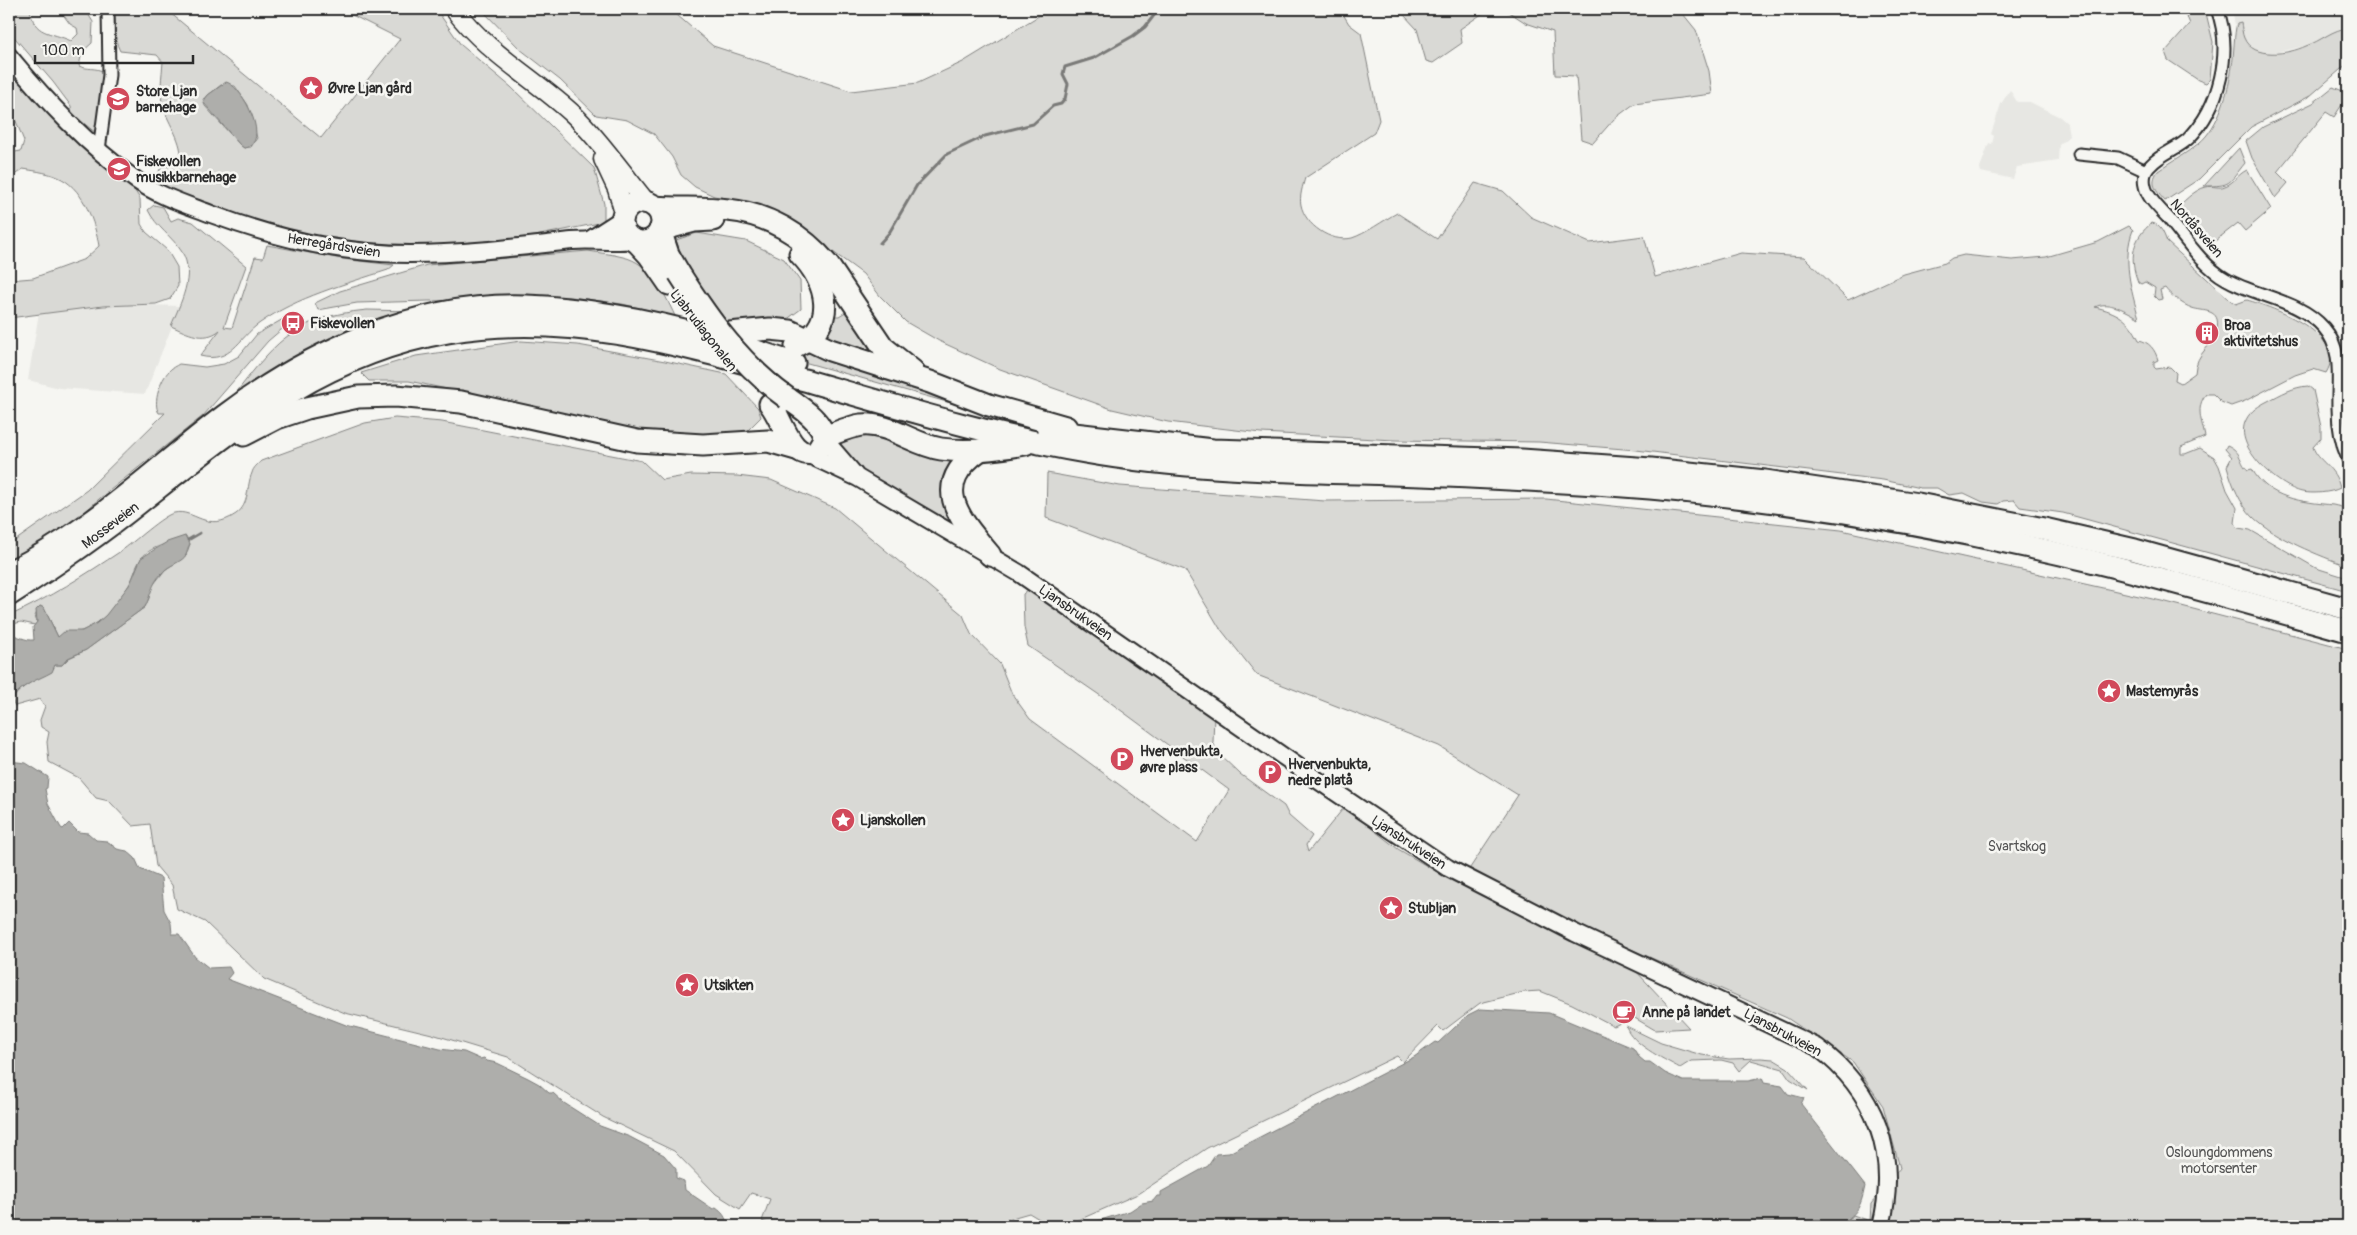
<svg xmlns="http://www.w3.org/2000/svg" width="2357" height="1235" viewBox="0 0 2357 1235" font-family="Pangolin,sans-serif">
  <rect width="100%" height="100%" fill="#f6f6f2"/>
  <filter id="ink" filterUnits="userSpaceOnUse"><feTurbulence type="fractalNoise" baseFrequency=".02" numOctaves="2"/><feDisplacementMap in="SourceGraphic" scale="10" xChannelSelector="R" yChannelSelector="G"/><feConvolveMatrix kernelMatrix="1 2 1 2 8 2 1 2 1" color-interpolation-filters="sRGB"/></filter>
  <g filter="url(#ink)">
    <!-- built -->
    <g fill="#e7e7e3">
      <polygon points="2232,9 2348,9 2348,28 2341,28 2307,46 2268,54 2255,51 2244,39 2235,44 2235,25"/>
      <polygon points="2010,90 2017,102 2030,102 2060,117 2067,123 2069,136 2059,145 2058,161 2017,167 2013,179 1981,172 1980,168 1989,143 1992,144 1994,136 1991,134 2001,104"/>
      <polygon points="90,303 180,306 145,394 59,388 28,380 40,306"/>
    </g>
    <!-- green -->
    <g fill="#d9d9d5" stroke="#828280" fill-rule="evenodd">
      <path d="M9 9H30C34 36 50 31 71 41L78 34 77 28 70 24 59 9H85L93 22 92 43 82 52 79 66C87 70 96 67 104 72L96 133 72 114 71 106 53 82 9 31Z"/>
      <path d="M112 9H170L169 12 321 138 400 39 340 9H436L461 45 511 87 594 168 604 204V222L535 236 439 247 374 248 259 224 160 187 156 179 160 169 181 162C183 140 169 126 163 106 159 93 162 75 163 62L157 55 120 51C112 37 119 23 112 9ZM221 85 235 86 248 105 257 138 251 147 244 148 240 145 205 106 203 99Z"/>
      <path d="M481 9H670L713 46 851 91 918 83 963 62 1050 9H1340L1349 24 1361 33 1379 120 1374 133 1305 178C1303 185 1299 197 1301 205 1305 225 1331 243 1352 238 1365 234 1384 220 1397 213L1437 239 1475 183 1503 191 1531 217 1590 243 1644 236 1655 277 1741 253 1804 257 1848 300 1904 274 1945 263 1952 258 1964 255 2012 260 2046 257 2098 242 2129 226 2133 230C2122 258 2131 291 2139 318 2127 311 2108 300 2095 307 2117 312 2129 319 2139 340 2149 342 2155 349 2158 360L2154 362V367L2156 369 2170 367 2176 373 2175 380 2181 383 2195 373C2196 351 2213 348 2217 329 2221 308 2203 312 2192 308 2183 305 2170 295 2165 288L2160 290 2162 299 2158 300 2154 296 2155 288 2145 282 2141 284 2138 282C2129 259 2132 238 2152 223 2161 225 2164 234 2167 242L2230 300 2236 304 2247 300C2272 307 2350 335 2326 373L2313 369 2295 375 2245 401 2231 406 2221 402 2213 394H2206C2195 408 2202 421 2205 437L2181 447V454H2185L2200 448 2214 457 2219 466 2227 490 2237 508 2235 523 2238 528 2250 530 2316 568 2348 578V591L2063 513 2020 507 2014 500 2003 501 1998 504 1983 502 1964 493 1949 495 1937 488H1920L1883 480 1636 450 1539 442 1395 440 1261 433 1168 422 1112 409 1000 369 939 341 906 322 880 296 863 274 799 227 741 201 714 196 695 187 681 175 672 157 654 134 627 120 596 115 560 80 520 49Z"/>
      <polygon points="1377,9 1489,9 1460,29 1462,43 1433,63 1426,61 1417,29 1404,15"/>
      <polygon points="1496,9 1679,9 1696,30 1709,71 1712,94 1634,104 1614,119 1593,143 1581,139 1576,76 1555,75 1553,32 1526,23 1509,12"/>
      <polygon points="2178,9 2205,9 2213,42 2210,79 2206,83 2198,80 2168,60 2165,52 2190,24 2188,19"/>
      <path d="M2241 23C2242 27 2242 34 2244 38 2253 60 2289 54 2306 46 2321 41 2333 29 2348 28V63L2310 96 2251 127 2199 179 2165 201C2156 191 2149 183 2158 171 2172 161 2186 154 2199 143 2219 127 2229 89 2232 66 2234 55 2234 32 2237 24Z"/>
      <path d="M9 71 52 116 132 186 140 199 141 224 146 232 167 250 177 267 178 286 170 299 156 304 103 306 9 318V280L33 278 85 259 99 246C95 223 84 191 62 179 51 173 36 171 23 169L13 176 9 183V153L21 151 24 141 9 104Z"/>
      <polygon points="2333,87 2345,92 2347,97 2334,117 2326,112 2277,172 2288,183 2275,198 2252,158 2246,141 2263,127 2313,103"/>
      <path d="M2239 148 2245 163C2228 184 2232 186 2204 186Z"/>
      <path d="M2247 170 2271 209 2245 231 2238 223 2215 241H2202L2174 211C2182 203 2195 189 2206 187 2213 185 2219 189 2225 186 2234 183 2238 174 2247 170Z"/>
      <path d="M154 205 163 207 171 221 178 218 193 222 246 266 224 327 232 328 255 257 263 258 267 245 342 259 394 265 388 270C345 284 297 297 260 323 238 338 232 364 200 356L220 330C204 343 187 333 171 326 180 304 196 275 182 252 172 236 156 227 148 210Z"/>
      <polygon points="697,233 746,241 784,259 800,281 801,309 786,320 730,326 684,262 676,240"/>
      <path d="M588 251C600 253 612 254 623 257 651 263 664 293 675 316L622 304 571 297 357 303 318 310 315 303 340 291 427 265Z"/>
      <polygon points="852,308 894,364 816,338 832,316 839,316"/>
      <path d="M367 310 413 311 229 402C273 345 291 317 367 310Z"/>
      <path d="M285 318 288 324 268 341 203 416 99 499 70 525 9 563V545L87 490 165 413H159C152 403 161 379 169 371 171 368 176 366 179 364L205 367 224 364 239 356 257 334Z"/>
      <polygon points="521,341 578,345 665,361 726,374 758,408 761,417 744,434 723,438 659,434 409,381 369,381 361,373 416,356"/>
      <polygon points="808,345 956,403 954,404 786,357"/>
      <path d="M2308 386 2313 390 2321 427V438L2313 447C2318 462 2335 466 2340 488 2331 493 2312 494 2302 492 2279 487 2232 447 2246 420 2250 411 2260 405 2268 401 2281 394 2293 387 2308 386Z"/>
      <path d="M395 418 442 422 642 461 662 480 691 475 737 476 771 480 835 508 963 615 971 634 1000 664 1012 694 1030 719 1197 842 1229 790 1111 703 1028 646 1024 627 1023 594 1029 589 1214 715 1213 742 1218 753 1240 774 1284 806 1289 816 1312 836 1306 845 1308 852 1342 810H1348L1398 849 1432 869 1500 905 1635 970 1689 1028 1655 1030 1633 1017 1614 1026 1572 1004 1540 991 1524 992 1480 1003 1443 1031 1438 1026 1403 1062 1397 1056 1207 1148 1140 1193 1065 1226H1051L1029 1213 1008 1219 1003 1226H774L762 1221 770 1199 751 1193 740 1209 716 1194 674 1151 603 1117 508 1057 432 1034 345 1013 264 979 205 922 177 909 172 885 156 866 150 824 133 826 109 801 96 798 79 778 49 762 47 742 49 732 41 727 40 720 45 706 40 699 15 706 12 700C22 682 43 680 55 665H62L69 658 86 650 145 607 149 598 150 589 165 570 186 555 190 544 186 536C171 545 149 544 139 562 135 568 134 577 130 583 121 600 106 620 88 628 79 633 68 634 58 637L44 608 40 606 35 616 37 623 35 625 21 622 9 625V616C49 598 85 575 121 551 133 543 163 515 174 513 194 508 207 534 236 514 250 504 246 487 252 473 253 468 258 464 261 461L365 423Z"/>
      <polygon points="861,430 960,456 963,530 867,478 835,442"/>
      <path d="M2227 445C2243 452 2239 463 2248 470L2252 469C2268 499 2303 502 2333 505 2338 506 2343 508 2348 507V566C2320 556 2274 538 2253 517 2240 504 2232 484 2227 466L2232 457 2225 449Z"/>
      <polygon points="1047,473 1120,486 1325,501 1546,499 1841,530 2166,602 2348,649 2348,1226 1845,1226 1853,1215 1870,1221 1871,1204 1900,1168 1883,1106 1853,1062 1787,1018 1518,899 1468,871 1518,795 1439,746 1257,675 1219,627 1185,570 1046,518"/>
      <path d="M1626 1026 1661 1043 1702 1055 1729 1059 1761 1058 1773 1059 1788 1068 1808 1090 1790 1079 1783 1069 1751 1060 1739 1071 1733 1063 1721 1060 1691 1061 1680 1068C1662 1058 1632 1044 1626 1026Z"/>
    </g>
    <!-- water -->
    <g fill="#aeaeab" stroke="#7a7a78">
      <path d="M226 82C242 85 273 144 244 148L240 145 203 102 208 95Z"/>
      <path d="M185 536 190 544C187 548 188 551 186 555 183 561 171 565 166 569 150 584 153 591 145 607L86 650 68 658 62 665H55L52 672C38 680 21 684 12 700H9V706V634C17 635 25 641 34 640L33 627 37 622 36 610 40 606 44 608 58 637 65 631H82L97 623 106 615 130 584 141 558 167 542Z"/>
      <path d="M9 761 26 763 48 777 47 788 45 789 48 804 61 828 63 829 69 823 78 832 88 833 96 840 107 841 117 849 127 851 135 858 140 869 161 878 164 910 171 923 172 934H179L195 957 209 968 229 967 232 973 227 979 346 1025 440 1049 464 1052 480 1059 484 1058 487 1061 497 1063 528 1078 539 1084 549 1093H553L564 1103 600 1126 630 1137 664 1155 676 1169V1178L684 1181 685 1190 713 1209 716 1208C723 1213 724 1215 727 1222L736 1226H9Z"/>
      <path d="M1480 1009 1549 1013 1633 1048 1639 1057 1645 1062H1650L1665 1073 1683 1081H1748L1762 1078 1764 1083 1782 1086 1788 1094 1804 1098 1801 1104 1865 1186C1862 1200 1860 1210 1849 1218L1845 1226H1081L1130 1211 1142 1203 1153 1201 1157 1196H1161V1192L1208 1166 1216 1154 1229 1153 1414 1057 1435 1042 1438 1043 1468 1015Z"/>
    </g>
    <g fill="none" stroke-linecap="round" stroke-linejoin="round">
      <!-- stream -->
      <g stroke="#7a7a78" stroke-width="3">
        <polyline points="880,243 889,233 917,185 947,154 985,136 1033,124 1053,106 1061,104 1065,99 1068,84 1063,74 1065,67 1094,58 1133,36 1145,27 1159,9"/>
        <polyline points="188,540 200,533"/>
      </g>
      <!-- street casing -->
      <g stroke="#2b2b2b" stroke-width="15">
        <g id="street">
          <path d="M2217 9C2233 51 2220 107 2188 139 2177 149 2161 154 2151 165 2145 170 2143 178 2145 186 2147 198 2161 210 2169 219 2186 240 2203 266 2226 279 2257 297 2300 300 2324 328 2344 351 2337 380 2338 408 2338 425 2341 443 2348 459"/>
          <polyline points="99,150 109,75 108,9"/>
          <polyline points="2079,154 2118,158 2146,171"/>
        </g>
      </g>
      <!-- secondary casing -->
      <g stroke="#2b2b2b" stroke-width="20">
        <g id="secondary">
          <path d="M9 56C47 102 87 145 136 180 159 196 185 204 211 214 275 238 342 254 410 254 464 254 519 247 572 241 593 239 612 243 632 240"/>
          <polyline points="591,239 622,219"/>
          <polyline points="824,439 855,475"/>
          <path d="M807 454 858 478 1019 573 1313 777 1448 868 1575 933 1817 1047C1876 1091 1899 1155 1881 1226"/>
        </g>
      </g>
      <!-- primary casing -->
      <g stroke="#2b2b2b" stroke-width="21">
        <g id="primary">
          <path d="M454 9C487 53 534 78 574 115 601 141 623 174 647 203"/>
          <polyline points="603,159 617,189 624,213"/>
        </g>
      </g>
      <!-- highway casing -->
      <g stroke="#2b2b2b" stroke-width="25">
        <g id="highway">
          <circle cx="642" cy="222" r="20"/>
          <path d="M655 207C679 209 704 207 728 210 768 214 803 235 828 265L883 347 913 371"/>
          <polyline points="660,230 694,221 713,220"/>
          <polyline points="660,230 668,254 679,273"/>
          <polyline points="636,241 649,255 669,284"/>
          <polyline points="719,334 770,329 790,331 830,350 930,382 989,405 1066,427"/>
          <path d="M796 346C839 326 828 282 800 254"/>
          <path d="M770 404C783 419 791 462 816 452L824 439C824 422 800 407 787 398"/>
          <polyline points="1048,431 1213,450 1522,460 1651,469 1765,481 1918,504 2044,529 2135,550 2348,609"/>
          <polyline points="244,435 277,418 307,408 358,397 396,396 461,402 637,441 703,445 768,441 796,449"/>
          <path d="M824 437C836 433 848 427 861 425 888 422 914 445 941 449 969 453 998 449 1025 444"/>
          <path d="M980 450C929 486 959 518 990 555"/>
          <path d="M9 572C89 534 154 469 224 416 309 352 417 302 526 306 587 308 648 320 707 336 736 343 765 355 794 363"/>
          <path d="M9 595C54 566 98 536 140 502 237 426 322 354 448 332 565 311 675 343 787 375 885 403 984 434 1085 452 1186 470 1289 471 1391 474 1478 477 1564 481 1650 488 1797 501 1943 526 2087 560 2175 581 2261 607 2348 631"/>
        </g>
      </g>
      <!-- street -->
      <use href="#street" stroke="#f6f6f2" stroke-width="11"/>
      <!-- secondary -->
      <use href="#secondary" stroke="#f6f6f2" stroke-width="16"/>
      <!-- primary -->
      <use href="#primary" stroke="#f6f6f2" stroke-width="18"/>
      <!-- highway -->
      <use href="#highway" stroke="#f6f6f2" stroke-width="21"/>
      <!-- highway-bridge casing -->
      <g stroke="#2b2b2b" stroke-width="25" stroke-linecap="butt">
        <path id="highway-bridge" d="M679 273C709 320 741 365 787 398"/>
      </g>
      <!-- highway-bridge -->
      <use href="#highway-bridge" stroke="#f6f6f2" stroke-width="21"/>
    </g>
  </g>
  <!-- icons -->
  <defs>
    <g id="sight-disc" transform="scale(1.25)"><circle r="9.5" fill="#d1495b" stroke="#f6f6f2"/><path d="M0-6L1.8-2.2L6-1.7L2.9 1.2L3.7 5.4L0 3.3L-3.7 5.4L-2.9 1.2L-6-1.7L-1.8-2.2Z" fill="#fff"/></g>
    <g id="school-disc" transform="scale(1.25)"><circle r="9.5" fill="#d1495b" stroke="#f6f6f2"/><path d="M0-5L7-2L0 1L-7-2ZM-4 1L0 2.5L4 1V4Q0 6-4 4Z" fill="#fff"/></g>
    <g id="bus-disc" transform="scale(1.25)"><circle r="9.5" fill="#d1495b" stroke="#f6f6f2"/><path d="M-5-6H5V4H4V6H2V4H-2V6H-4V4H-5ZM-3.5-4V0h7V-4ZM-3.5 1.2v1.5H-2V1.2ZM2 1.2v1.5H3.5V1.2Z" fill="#fff"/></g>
    <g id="building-disc" transform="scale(1.25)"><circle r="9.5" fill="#d1495b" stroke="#f6f6f2"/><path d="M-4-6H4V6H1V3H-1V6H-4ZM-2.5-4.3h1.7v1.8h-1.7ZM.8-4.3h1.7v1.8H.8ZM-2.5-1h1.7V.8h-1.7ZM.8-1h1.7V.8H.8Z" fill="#fff"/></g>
    <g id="parking-disc" transform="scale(1.25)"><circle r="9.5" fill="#d1495b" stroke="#f6f6f2"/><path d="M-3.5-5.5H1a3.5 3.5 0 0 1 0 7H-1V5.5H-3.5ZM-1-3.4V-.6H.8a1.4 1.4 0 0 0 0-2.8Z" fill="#fff"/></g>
    <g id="cafe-disc" transform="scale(1.25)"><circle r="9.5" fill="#d1495b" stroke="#f6f6f2"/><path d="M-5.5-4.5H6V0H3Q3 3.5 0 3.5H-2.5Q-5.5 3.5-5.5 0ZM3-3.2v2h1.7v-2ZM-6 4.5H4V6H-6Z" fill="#fff"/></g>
  </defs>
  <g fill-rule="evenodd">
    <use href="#sight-disc" x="311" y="88"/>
    <use href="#school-disc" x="118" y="99"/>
    <use href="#school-disc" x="119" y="169"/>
    <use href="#bus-disc" x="293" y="323"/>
    <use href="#building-disc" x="2207" y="333"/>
    <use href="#sight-disc" x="2109" y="691"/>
    <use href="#parking-disc" x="1122" y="759"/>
    <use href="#parking-disc" x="1270" y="772"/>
    <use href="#sight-disc" x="843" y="820"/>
    <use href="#sight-disc" x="1391" y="908"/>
    <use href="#sight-disc" x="687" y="985"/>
    <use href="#cafe-disc" x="1624" y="1012"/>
  </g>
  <g text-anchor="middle" stroke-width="5" stroke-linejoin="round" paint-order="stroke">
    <!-- poi labels -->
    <g font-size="14" font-weight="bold" fill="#2b2b2b" stroke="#f6f6f2" text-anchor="start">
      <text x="328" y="93">Øvre Ljan gård</text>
      <text x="136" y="96">Store Ljan<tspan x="136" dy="16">barnehage</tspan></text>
      <text x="136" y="166">Fiskevollen<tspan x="136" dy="16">musikkbarnehage</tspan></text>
      <text x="310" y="328">Fiskevollen</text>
      <text x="2224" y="330">Broa<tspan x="2224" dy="16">aktivitetshus</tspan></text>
      <text x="2126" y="696">Mastemyrås</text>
      <text x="1140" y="756">Hvervenbukta,<tspan x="1140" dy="16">øvre plass</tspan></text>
      <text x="1288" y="769">Hvervenbukta,<tspan x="1288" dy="16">nedre platå</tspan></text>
      <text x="860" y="825">Ljanskollen</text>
      <text x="1408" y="913">Stubljan</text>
      <text x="704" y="990">Utsikten</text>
      <text x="1642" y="1017">Anne på landet</text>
    </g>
    <!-- street labels -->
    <g font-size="14" fill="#2b2b2b" stroke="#f6f6f2">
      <text transform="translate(2197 228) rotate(49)" y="5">Nordåsveien</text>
      <text transform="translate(334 245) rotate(9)" y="5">Herregårdsveien</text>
      <text transform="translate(704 330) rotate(52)" y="5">Ljabrudiagonalen</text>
      <text transform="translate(110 525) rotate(-37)" y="5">Mosseveien</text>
      <text transform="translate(1076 612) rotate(35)" y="5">Ljansbrukveien</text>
      <text transform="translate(1409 842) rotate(33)" y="5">Ljansbrukveien</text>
      <text transform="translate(1783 1032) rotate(28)" y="5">Ljansbrukveien</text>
    </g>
    <!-- park labels -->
    <g font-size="14" fill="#565656" stroke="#f6f6f2">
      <text x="2017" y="851">Svartskog</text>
      <text x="2219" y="1157">Osloungdommens<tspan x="2219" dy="16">motorsenter</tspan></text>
    </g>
  </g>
  <!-- margin -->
  <rect width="2357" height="1235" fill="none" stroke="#f6f6f2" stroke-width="30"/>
  <rect x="15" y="15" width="2327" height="1205" fill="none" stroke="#2b2b2b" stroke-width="2" filter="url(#ink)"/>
  <!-- scale -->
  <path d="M35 55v8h158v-8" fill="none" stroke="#2b2b2b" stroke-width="2.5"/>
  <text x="42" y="55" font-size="15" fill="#2b2b2b" stroke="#f6f6f2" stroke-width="4" paint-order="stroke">100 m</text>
</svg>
